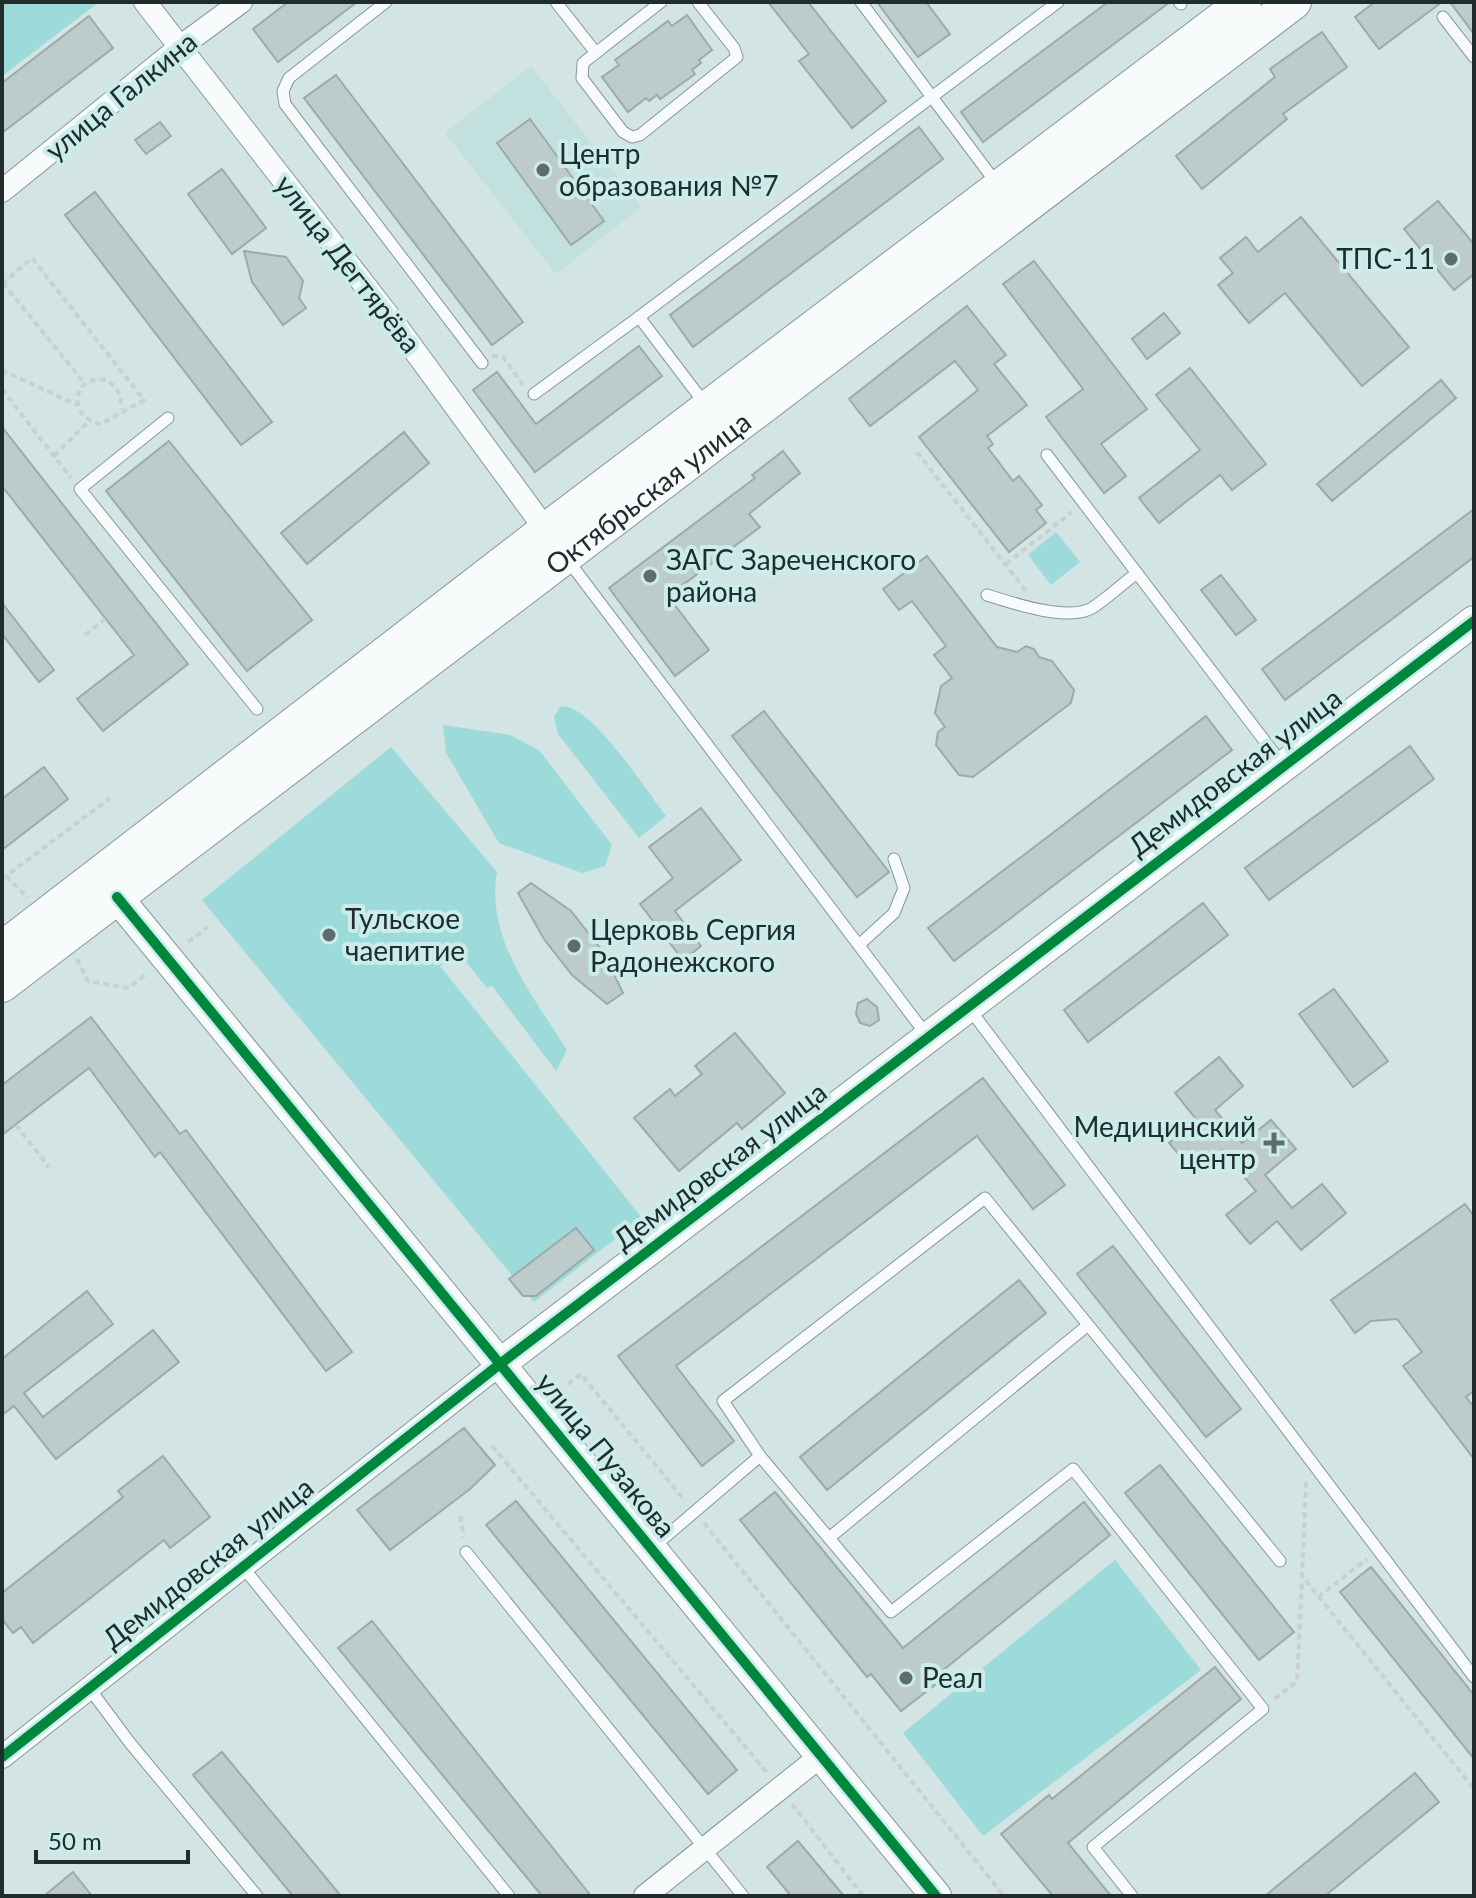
<svg xmlns="http://www.w3.org/2000/svg" width="1476" height="1898" viewBox="0 0 1476 1898" font-family="Lato,sans-serif">
  <rect width="100%" height="100%" fill="#d2e4e3"/>
  <!-- built -->
  <polygon fill="#c1e0de" points="531,66 641,207 556,274 445,133"/>
  <!-- green -->
  <g fill="#9cdbd9">
    <polygon points="2,2 99,2 2,76"/>
    <polygon points="1056,532 1080,562 1051,585 1028,555"/>
    <path d="M565 706C596 712 646 790 666 816L639 838 558 734 554 717 560 707Z"/>
    <polygon points="443,725 510,735 539,750 612,845 605,866 582,873 499,843 446,753"/>
    <path d="M391 747 497 872C485 938 534 997 567 1050L556 1071 492 986 487 988 458 952 440 966 642 1218 534 1302 202 900Z"/>
    <polygon points="1115,1560 1201,1670 983,1836 903,1733"/>
  </g>
  <!-- building -->
  <g fill="#bdcccb" stroke="#9caaa9" stroke-width="2">
    <polygon points="288,2 357,2 278,62 253,29"/>
    <polygon points="768,2 808,2 886,101 852,128 799,61 809,54"/>
    <polygon points="877,2 926,2 950,34 918,57"/>
    <polygon points="1108,2 1170,2 983,142 961,112"/>
    <polygon points="1375,2 1442,2 1379,49 1355,17"/>
    <polygon points="1450,2 1474,2 1474,34"/>
    <polygon points="687,15 712,50 699,60 701,63 692,70 695,74 660,99 657,95 649,101 646,98 628,112 602,77 619,65 615,60 645,38 668,21 672,26"/>
    <polygon points="89,16 113,48 2,133 2,83"/>
    <polygon points="1322,32 1347,67 1283,114 1287,119 1202,189 1176,156 1275,77 1270,69"/>
    <polygon points="336,75 523,322 492,345 304,98"/>
    <polygon points="530,119 604,221 571,245 497,143"/>
    <polygon points="160,122 171,136 146,154 135,140"/>
    <polygon points="919,127 943,159 693,347 670,315"/>
    <polygon points="222,169 266,228 232,254 188,194"/>
    <polygon points="95,192 272,422 241,445 65,215"/>
    <polygon points="1438,201 1474,244 1474,274 1454,290 1404,229"/>
    <polygon points="1301,217 1409,347 1362,386 1285,293 1249,323 1218,285 1233,273 1220,258 1246,237 1258,252"/>
    <polygon points="244,251 286,257 303,281 299,298 306,308 283,325 252,282"/>
    <polygon points="1034,261 1147,409 1101,444 1126,476 1104,493 1046,417 1083,389 1003,284"/>
    <polygon points="967,306 1006,355 994,364 1027,405 987,436 993,444 988,448 1013,481 1019,476 1042,505 1036,510 1046,523 1009,552 919,437 978,390 955,361 870,426 849,399"/>
    <polygon points="1164,313 1180,333 1147,359 1132,339"/>
    <polygon points="639,346 662,376 535,472 473,390 497,372 536,424"/>
    <polygon points="1190,368 1266,464 1232,490 1220,475 1159,523 1139,498 1200,450 1156,395"/>
    <polygon points="1441,380 1456,398 1332,501 1317,484"/>
    <polygon points="2,427 188,664 103,731 77,699 134,655 2,486"/>
    <polygon points="404,432 429,463 307,564 281,533"/>
    <polygon points="169,441 312,620 247,671 106,491"/>
    <polygon points="783,451 800,473 749,514 760,527 668,596 709,650 675,676 609,588 755,478 752,475"/>
    <polygon points="1474,509 1474,557 1285,700 1262,669"/>
    <polygon points="927,556 997,647 1017,652 1026,646 1034,649 1039,657 1052,661 1074,690 1071,703 973,777 959,775 936,745 938,732 945,727 935,713 941,686 952,678 934,655 946,646 912,601 899,610 883,589"/>
    <polygon points="1221,575 1256,620 1236,635 1201,590"/>
    <polygon points="2,603 54,670 39,682 2,634"/>
    <polygon points="764,711 889,872 857,897 732,736"/>
    <polygon points="1206,716 1232,750 954,961 928,928"/>
    <polygon points="1410,746 1434,779 1269,900 1245,868"/>
    <polygon points="44,767 68,799 2,850 2,799"/>
    <polygon points="701,808 741,860 675,911 701,946 683,960 640,904 673,878 649,847"/>
    <polygon points="531,883 571,911 604,953 623,993 607,1004 572,975 544,939 518,893"/>
    <polygon points="1203,903 1228,935 1088,1042 1064,1010"/>
    <polygon points="1334,989 1388,1061 1353,1087 1299,1014"/>
    <polygon points="867,999 877,1007 879,1020 870,1026 860,1023 856,1014 858,1003"/>
    <polygon points="91,1017 180,1134 186,1130 352,1352 326,1371 160,1152 155,1157 89,1068 2,1135 2,1085"/>
    <polygon points="735,1033 785,1093 742,1129 737,1123 679,1171 634,1118 670,1089 675,1096 702,1074 695,1066"/>
    <polygon points="1219,1057 1243,1086 1215,1110 1242,1143 1271,1120 1296,1149 1265,1175 1292,1208 1322,1184 1346,1213 1301,1250 1277,1221 1250,1244 1226,1215 1256,1191 1222,1150 1194,1173 1169,1143 1197,1120 1175,1093"/>
    <polygon points="983,1078 1065,1185 1033,1209 977,1136 676,1366 734,1441 702,1466 618,1356"/>
    <polygon points="1465,1204 1474,1216 1474,1391 1466,1397 1474,1407 1474,1459 1403,1366 1422,1352 1397,1319 1371,1321 1355,1333 1331,1300"/>
    <polygon points="576,1228 594,1250 536,1296 523,1296 509,1279"/>
    <polygon points="1113,1246 1241,1409 1206,1437 1077,1274"/>
    <polygon points="1019,1280 1046,1313 827,1490 800,1457"/>
    <polygon points="87,1291 113,1324 24,1393 43,1417 153,1330 179,1362 56,1459 14,1406 2,1415 2,1359"/>
    <polygon points="464,1428 495,1465 470,1489 390,1550 357,1510"/>
    <polygon points="163,1456 210,1517 170,1548 164,1540 33,1643 21,1627 13,1633 2,1619 2,1593 123,1497 118,1491"/>
    <polygon points="1160,1465 1294,1632 1259,1660 1125,1493"/>
    <polygon points="775,1492 903,1648 1084,1502 1110,1535 936,1676 940,1681 901,1711 871,1674 867,1677 740,1520"/>
    <polygon points="516,1501 737,1770 708,1794 486,1525"/>
    <polygon points="1371,1567 1474,1695 1474,1759 1340,1592"/>
    <polygon points="372,1621 591,1896 542,1896 338,1648"/>
    <polygon points="1215,1667 1241,1699 1068,1843 1111,1896 1053,1896 1001,1834 1049,1795 1052,1799"/>
    <polygon points="222,1752 341,1896 293,1896 193,1775"/>
    <polygon points="1415,1773 1439,1802 1325,1896 1265,1896"/>
    <polygon points="798,1841 844,1896 791,1896 767,1867"/>
    <polygon points="73,1872 92,1896 44,1896"/>
  </g>
  <g fill="none" stroke-linecap="round" stroke-linejoin="round">
    <!-- lane casing -->
    <g stroke="#899796" stroke-width="13">
      <g id="lane">
        <polyline points="386,2 289,78 283,91 285,104 482,363"/>
        <polyline points="556,2 596,53"/>
        <polyline points="661,2 583,63 582,78 623,132 632,137 640,135 737,57 734,48 698,2"/>
        <polyline points="861,2 997,184"/>
        <polyline points="1179,2 1181,4"/>
        <polyline points="1443,17 1474,57"/>
        <polyline points="534,394 639,317"/>
        <polyline points="705,404 639,317 1058,2"/>
        <polyline points="168,418 80,489 257,709"/>
        <polyline points="1047,455 1283,765"/>
        <polyline points="567,559 928,1037"/>
        <path d="M987 595C1012 603 1068 622 1092 608 1108 598 1122 584 1137 573"/>
        <polyline points="860,944 894,913 904,888 894,859"/>
        <polyline points="968,1007 1474,1677"/>
        <polyline points="760,1456 891,1612 1073,1469 1263,1709 1093,1847 1132,1896"/>
        <polyline points="829,1538 1088,1325"/>
        <polyline points="651,1549 760,1456 723,1401 985,1198 1280,1561"/>
        <polyline points="466,1552 743,1896"/>
        <polyline points="242,1566 509,1896"/>
        <polyline points="89,1688 130,1743 257,1896"/>
      </g>
    </g>
    <!-- street casing -->
    <g stroke="#899796" stroke-width="24">
      <g id="street">
        <polyline points="145,2 398,328 546,530"/>
        <polyline points="2,191 180,47 241,2"/>
        <polyline points="2,1757 500,1364"/>
        <polyline points="645,1896 822,1755"/>
      </g>
    </g>
    <!-- secondary casing -->
    <g stroke="#899796" stroke-width="32">
      <g id="secondary">
        <polyline points="117,897 936,1896"/>
        <polyline points="500,1364 1474,621"/>
      </g>
    </g>
    <!-- primary casing -->
    <g stroke="#899796" stroke-width="36">
      <g id="primary">
        <polyline points="2,949 546,530 1244,2"/>
        <path id="s1" d="M2 985 1294 2"/>
      </g>
    </g>
    <!-- path -->
    <g stroke="#cad0cf" stroke-width="4" stroke-dasharray="6 4" stroke-linecap="butt">
      <polyline points="3,283 85,384"/>
      <path d="M2 284 32 258 144 400 101 424C83 420 73 408 80 389 99 368 123 384 121 409"/>
      <polyline points="492,356 503,357 523,385"/>
      <polyline points="2,370 77,405"/>
      <polyline points="2,389 71,478"/>
      <polyline points="917,452 1027,592"/>
      <polyline points="54,456 89,421"/>
      <polyline points="1006,564 1072,512"/>
      <polyline points="85,635 106,618"/>
      <polyline points="6,876 28,898"/>
      <polyline points="2,879 110,798"/>
      <polyline points="188,942 208,927"/>
      <polyline points="77,959 88,981 129,988 146,974"/>
      <polyline points="16,1125 49,1167"/>
      <polyline points="568,1384 581,1374 685,1501"/>
      <polyline points="492,1446 769,1775"/>
      <polyline points="1306,1482 1302,1576 1474,1789"/>
      <polyline points="460,1516 464,1537"/>
      <polyline points="704,1523 1004,1896"/>
      <polyline points="1318,1597 1367,1559"/>
      <polyline points="1275,1699 1297,1681 1302,1579"/>
      <polyline points="792,1804 863,1896"/>
    </g>
    <!-- lane -->
    <use href="#lane" stroke="#f8fbfb" stroke-width="11"/>
    <!-- street -->
    <use href="#street" stroke="#f8fbfb" stroke-width="22"/>
    <!-- secondary -->
    <use href="#secondary" stroke="#f8fbfb" stroke-width="30"/>
    <!-- primary -->
    <use href="#primary" stroke="#f8fbfb" stroke-width="34"/>
    <!-- cycleway casing -->
    <g stroke="#caecea" stroke-width="15">
      <g id="cycleway">
        <polyline points="117,897 936,1896"/>
        <polyline points="2,1757 500,1364 1474,621"/>
      </g>
    </g>
    <!-- cycleway -->
    <use href="#cycleway" stroke="#00873e" stroke-width="10"/>
  </g>
  <!-- markers -->
  <g fill="#5e6d6c" stroke="#caecea" stroke-width="3">
    <circle cx="543" cy="170" r="8"/>
    <circle cx="1451" cy="259" r="8"/>
    <circle cx="650" cy="576" r="8"/>
    <circle cx="329" cy="935" r="8"/>
    <circle cx="574" cy="946" r="8"/>
    <path d="M1270 1131h8v8h8v8h-8v8h-8v-8h-8v-8h8z"/>
    <circle cx="906" cy="1678" r="8"/>
  </g>
  <g text-anchor="middle" stroke-width="8" stroke-linejoin="round" paint-order="stroke">
    <!-- street labels -->
    <g font-size="28" fill="#202d2c" stroke="#caecea">
      <text transform="translate(121 96) rotate(-39)" y="10">улица Галкина</text>
      <text transform="translate(348 264) rotate(52)" y="10">улица Дегтярёва</text>
      <text dy="10" stroke="none"><textPath href="#s1" startOffset="812">Октябрьская улица</textPath></text>
      <text transform="translate(1235 772) rotate(-37)" y="10">Демидовская улица</text>
      <text transform="translate(720 1166) rotate(-37)" y="10">Демидовская улица</text>
      <text transform="translate(606 1455) rotate(51)" y="10">улица Пузакова</text>
      <text transform="translate(208 1563) rotate(-38)" y="10">Демидовская улица</text>
    </g>
    <!-- poi labels -->
    <g font-size="28" fill="#202d2c" stroke="#caecea" text-anchor="start">
      <text x="559" y="164">Центр<tspan x="559" dy="32">образования №7</tspan></text>
      <text x="1435" y="269" text-anchor="end">ТПС-11</text>
      <text x="666" y="570">ЗАГС Зареченского<tspan x="666" dy="32">района</tspan></text>
      <text x="345" y="929">Тульское<tspan x="345" dy="32">чаепитие</tspan></text>
      <text x="590" y="940">Церковь Сергия<tspan x="590" dy="32">Радонежского</tspan></text>
      <text x="1256" y="1137" text-anchor="end">Медицинский<tspan x="1256" dy="32">центр</tspan></text>
      <text x="922" y="1688">Реал</text>
    </g>
  </g>
  <!-- border -->
  <rect width="1476" height="1898" fill="none" stroke="#202d2c" stroke-width="8"/>
  <!-- scale -->
  <path d="M36 1850v12h152v-12" fill="none" stroke="#202d2c" stroke-width="4"/>
  <text x="48" y="1850" font-size="24" fill="#202d2c" stroke="#caecea" stroke-width="6" paint-order="stroke">50 m</text>
</svg>
